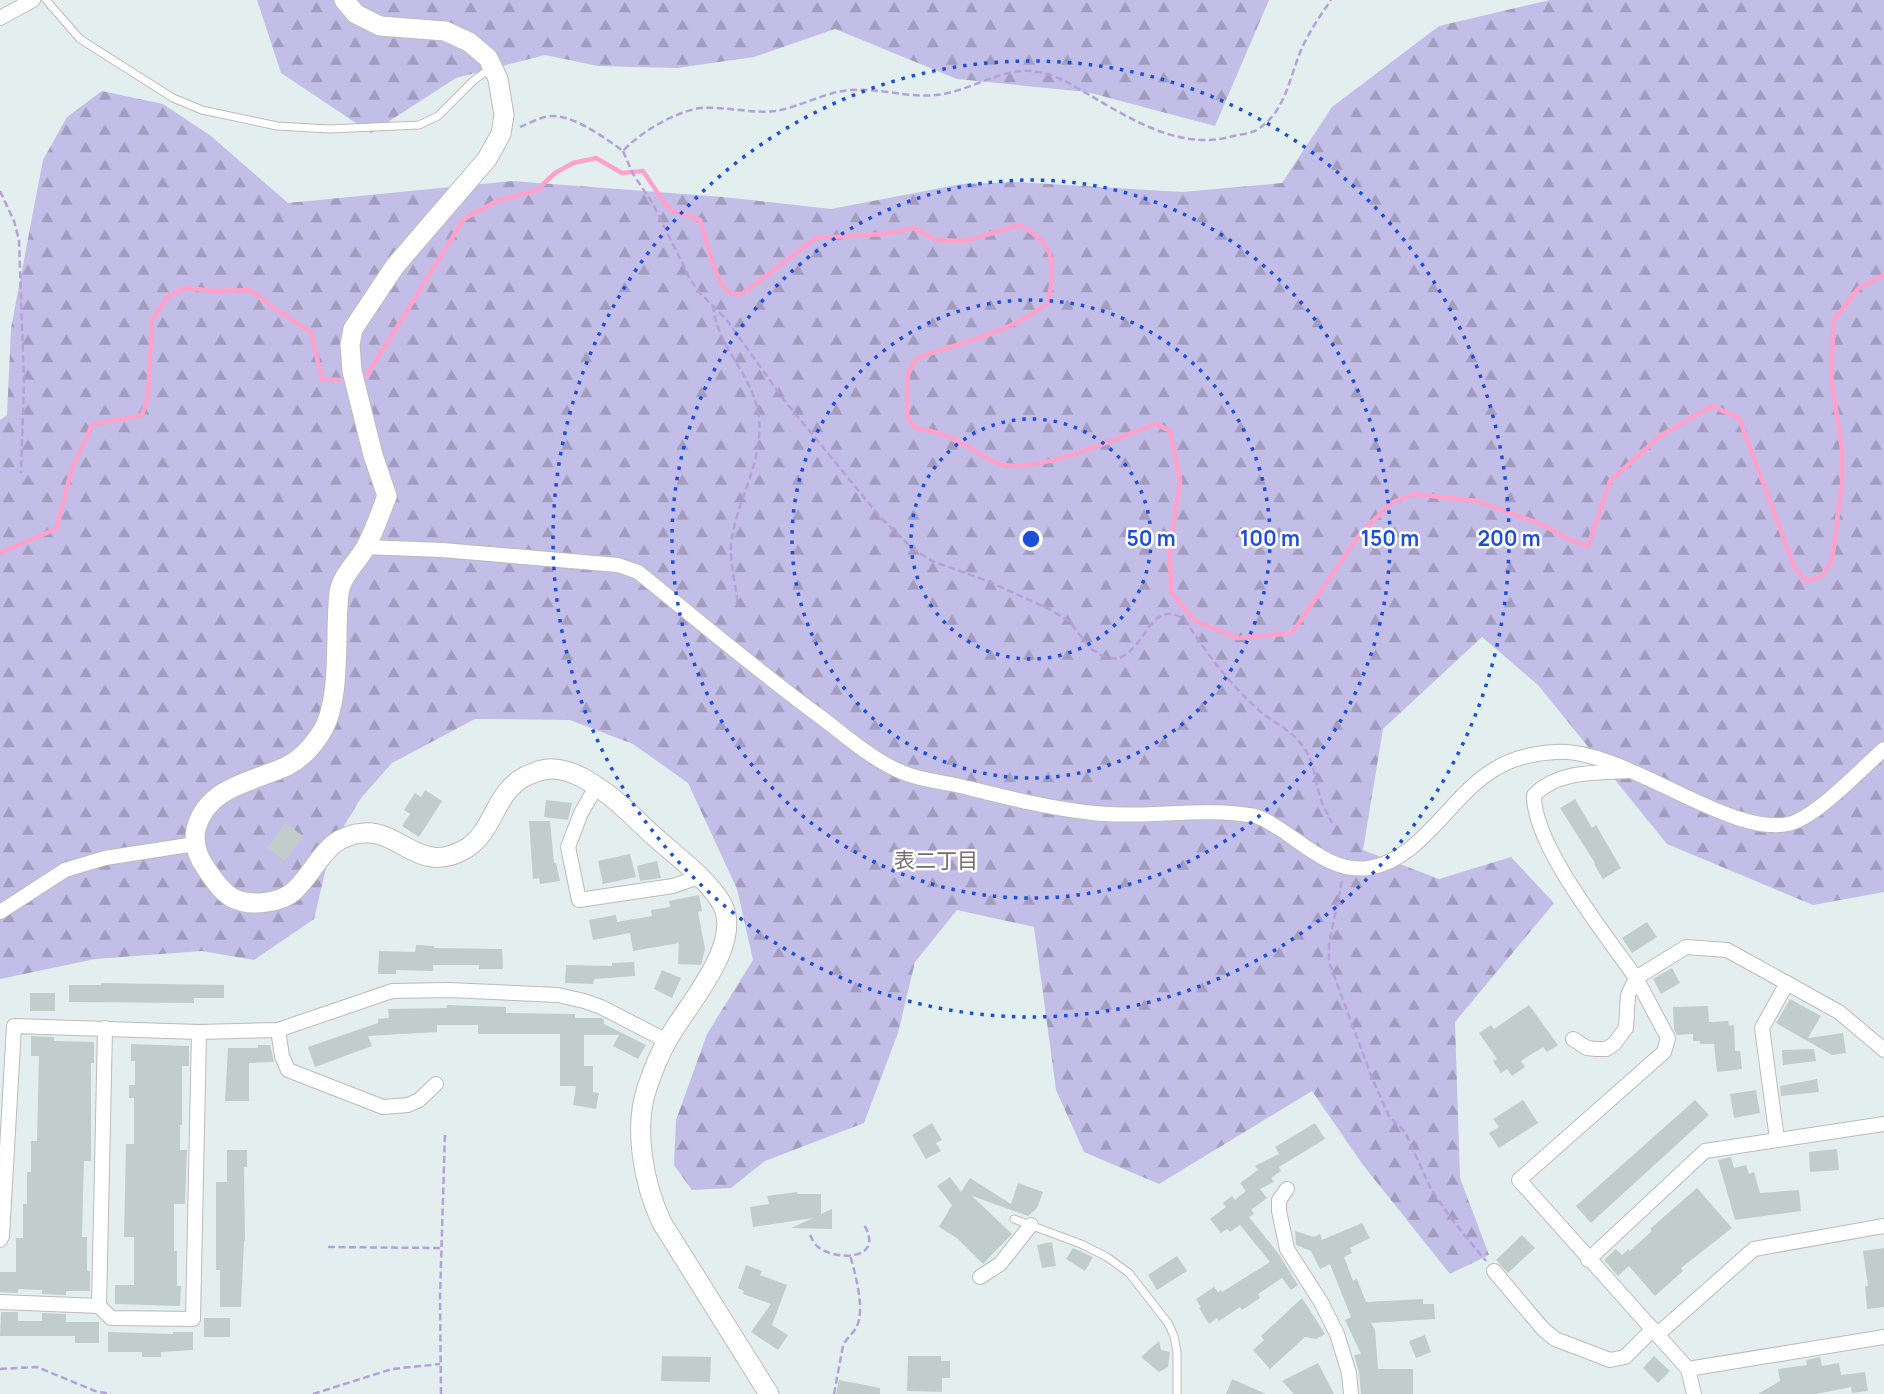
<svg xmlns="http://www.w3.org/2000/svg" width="1884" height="1394" viewBox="0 0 1884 1394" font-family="Manrope,'Noto Sans JP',sans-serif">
  <defs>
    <pattern id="forest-firs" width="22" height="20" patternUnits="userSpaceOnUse" patternTransform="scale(1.75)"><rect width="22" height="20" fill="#c3bee8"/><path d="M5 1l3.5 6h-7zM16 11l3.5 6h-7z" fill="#a29dbf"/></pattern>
  </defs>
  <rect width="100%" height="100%" fill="#e3efee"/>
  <!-- forest -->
  <g fill="url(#forest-firs)">
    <polygon points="257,0 1269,0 1215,126 1087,92 957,79 835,29 754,57 677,68 598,66 545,55 456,78 371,133 281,73"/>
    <polygon points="1550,0 1884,0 1884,892 1813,905 1667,844 1538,685 1482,637 1383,729 1363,850 1439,879 1511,857 1554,903 1455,1022 1460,1178 1489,1255 1450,1274 1363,1165 1312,1091 1159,1184 1084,1152 1056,1090 1034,927 957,910 915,962 898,1033 864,1123 765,1161 731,1188 692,1190 674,1165 676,1120 707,1034 753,960 737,889 688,783 633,744 570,720 475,719 392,763 361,798 331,847 314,919 254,960 202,951 95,959 0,979 0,420 7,415 11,328 43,160 67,117 102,91 163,104 211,136 288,203 512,181 723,197 831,209 962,184 1017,182 1182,192 1282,183 1332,107 1439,26"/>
  </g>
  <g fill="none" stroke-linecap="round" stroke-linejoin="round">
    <!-- stream -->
    <g stroke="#ffa2cb" stroke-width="4.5">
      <path d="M367 375 464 219 497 201 537 190 555 173 573 163 596 158 622 173 643 171 665 204 673 211 700 220C706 236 715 287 731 293 734 294 738 294 742 294L816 238 884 234 915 228 936 240 966 241 1019 225C1057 243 1054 263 1049 302 1010 333 963 342 917 358L908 373 907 417 915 428C930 430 947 435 961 443 976 450 988 462 1004 465 1046 471 1116 438 1156 424L1170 431 1180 481 1170 547 1171 592 1195 621 1238 638 1292 633 1360 534 1391 503 1414 494 1477 501 1541 524 1570 540 1588 546 1610 481 1660 436 1712 406 1739 418 1794 566 1805 581 1822 576 1832 560 1842 482V449L1831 376 1834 320 1859 288 1884 275"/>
      <path d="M0 553 56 529 72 469 92 425C109 420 125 420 142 415L148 397 152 320 167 297 184 288 216 291 250 290 278 311 311 332 322 379 340 380"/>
    </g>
  </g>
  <!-- building -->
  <g fill="#c1cdca">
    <polygon points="425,790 442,801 419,837 402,826 410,814 404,810 415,793 421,797"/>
    <polygon points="1575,799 1592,828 1596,825 1621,868 1603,879 1594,864 1595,863 1560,808"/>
    <polygon points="546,800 572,803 568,820 544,817"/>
    <polygon points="529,821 550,821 554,863 556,863 560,881 540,884 539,878 533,879"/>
    <polygon points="285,823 303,836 285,861 267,848"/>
    <polygon points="630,854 636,877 603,884 598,861"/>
    <polygon points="657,861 661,878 640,881 637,866"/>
    <polygon points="699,895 702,911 698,912 705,949 701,965 678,964 679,943 633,951 630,933 593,940 589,920 616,915 617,922 652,916 651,910 670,907 669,901"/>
    <polygon points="1647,922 1657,937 1632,953 1622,938"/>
    <polygon points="416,945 434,946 434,948 502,949 503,969 479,969 479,965 433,965 433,971 396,970 396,974 378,974 379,951 415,952"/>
    <polygon points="634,962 635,976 594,979 593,984 565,983 566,965 612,966 612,963"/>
    <polygon points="1672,968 1680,983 1661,994 1653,979"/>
    <polygon points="662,970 681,978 672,998 654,989"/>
    <polygon points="101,983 224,985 224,998 194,998 194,1003 69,1002 69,985 101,985"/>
    <rect x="30" y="993" width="25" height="18"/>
    <polygon points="1790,999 1821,1016 1808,1038 1843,1033 1846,1053 1832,1055 1776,1023"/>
    <polygon points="447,1005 506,1007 506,1013 575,1014 575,1018 602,1018 604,1020 604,1024 646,1045 638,1059 613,1046 619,1035 584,1035 584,1066 593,1066 593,1092 599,1093 596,1109 573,1105 576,1086 560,1086 560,1034 478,1034 478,1025 437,1025 437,1032 368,1036 372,1046 315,1067 308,1047 378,1023 378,1019 389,1018 388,1009 447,1008"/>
    <polygon points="1529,1005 1558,1045 1547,1052 1543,1047 1521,1061 1525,1067 1512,1076 1507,1069 1501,1073 1493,1061 1497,1059 1479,1033 1491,1025 1494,1029"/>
    <polygon points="1708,1006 1709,1022 1728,1021 1729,1026 1734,1025 1735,1051 1740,1051 1742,1069 1717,1072 1714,1044 1700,1044 1700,1041 1693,1041 1693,1034 1677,1035 1674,1029 1673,1007"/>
    <polygon points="31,1036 54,1037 54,1041 94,1042 94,1063 91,1063 91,1161 84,1161 83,1195 82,1237 87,1237 87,1271 90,1271 90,1291 66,1291 66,1295 42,1294 42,1290 18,1289 18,1293 0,1292 0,1272 16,1272 16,1238 23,1238 23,1204 27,1204 27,1172 31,1172 31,1141 37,1141 39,1056 31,1056"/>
    <polygon points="131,1044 189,1046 189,1066 182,1066 182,1125 180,1125 180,1150 187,1150 185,1204 174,1204 174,1251 177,1251 177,1286 181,1286 180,1306 115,1304 115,1285 134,1285 134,1237 124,1237 126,1144 134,1144 134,1098 129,1098 129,1085 135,1085 135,1061 131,1061"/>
    <polygon points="258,1045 270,1045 274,1062 249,1063 249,1101 225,1101 228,1048 258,1048"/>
    <polygon points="1814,1049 1816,1061 1783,1065 1782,1050"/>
    <polygon points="1817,1079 1819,1092 1781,1096 1780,1086"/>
    <polygon points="1756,1090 1760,1113 1734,1118 1730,1094"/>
    <polygon points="1523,1100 1538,1123 1499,1148 1489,1133 1499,1127 1493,1119"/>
    <polygon points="1695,1100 1709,1115 1591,1223 1576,1206"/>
    <polygon points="932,1123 942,1140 936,1143 941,1151 926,1159 912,1135"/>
    <polygon points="1315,1123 1325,1139 1279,1167 1281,1171 1271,1178 1274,1182 1260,1189 1267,1198 1251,1210 1254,1214 1249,1217 1278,1253 1298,1285 1291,1290 1282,1278 1258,1294 1260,1298 1242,1310 1240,1307 1219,1321 1217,1318 1209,1324 1199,1308 1201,1307 1196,1299 1214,1287 1218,1292 1221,1290 1222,1292 1270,1262 1240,1225 1230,1232 1227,1229 1221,1233 1210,1219 1226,1207 1223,1203 1232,1196 1235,1200 1246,1191 1240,1183 1258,1170 1255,1166 1279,1154 1275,1147"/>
    <polygon points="1837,1149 1839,1170 1810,1172 1809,1152"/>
    <polygon points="227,1150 247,1150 247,1167 244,1167 245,1241 244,1241 241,1307 220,1307 220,1270 216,1270 216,1182 227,1182"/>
    <polygon points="1731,1157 1734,1168 1746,1165 1749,1174 1754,1172 1760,1193 1799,1190 1801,1211 1735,1220 1718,1160"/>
    <polygon points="950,1177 961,1192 970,1178 1011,1204 1018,1183 1043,1192 1037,1208 1028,1216 972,1196 1012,1234 983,1264 957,1238 939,1227 952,1205 937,1186"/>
    <polygon points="1697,1188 1732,1228 1681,1268 1683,1271 1655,1296 1629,1266 1618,1276 1604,1260 1616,1249 1622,1255 1629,1249 1630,1251 1652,1231 1650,1229"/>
    <polygon points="797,1192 798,1194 821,1194 821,1214 832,1209 832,1229 791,1228 813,1218 753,1227 750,1207 769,1204 767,1196"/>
    <polygon points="1362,1223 1370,1238 1350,1248 1352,1253 1344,1257 1353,1281 1357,1279 1366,1302 1423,1299 1423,1304 1434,1304 1435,1319 1371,1323 1375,1330 1378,1369 1413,1369 1413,1394 1361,1394 1359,1372 1354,1355 1361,1354 1345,1320 1351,1317 1330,1264 1320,1269 1311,1251 1296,1245 1295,1231 1314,1237 1320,1234 1322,1240"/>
    <polygon points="1522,1235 1535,1248 1508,1273 1496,1260"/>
    <polygon points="1052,1242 1056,1266 1042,1268 1037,1245"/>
    <polygon points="1073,1248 1093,1257 1085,1271 1066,1259"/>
    <polygon points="1884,1248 1884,1307 1867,1309 1865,1286 1868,1286 1863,1251"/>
    <polygon points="1177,1256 1187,1271 1157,1290 1148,1275"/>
    <polygon points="746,1265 762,1271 760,1275 787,1285 772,1325 788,1335 778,1350 751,1332 771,1304 743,1294 744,1291 738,1288"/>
    <polygon points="1302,1298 1325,1334 1316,1339 1305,1337 1270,1369 1253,1350 1264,1340 1261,1336"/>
    <polygon points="1,1312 18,1312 18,1321 42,1321 42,1313 66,1314 66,1322 99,1322 99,1343 75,1343 75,1336 0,1336"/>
    <rect x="204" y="1318" width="26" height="19"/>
    <polygon points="108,1332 173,1334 173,1332 193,1332 193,1350 161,1352 161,1357 142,1357 142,1352 108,1352"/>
    <polygon points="1425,1335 1431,1352 1416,1358 1409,1341"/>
    <polygon points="1159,1341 1161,1350 1170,1352 1168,1367 1159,1372 1141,1357"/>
    <polygon points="662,1356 711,1357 710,1382 661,1381"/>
    <polygon points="908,1356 941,1356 941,1361 950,1361 950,1378 942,1378 942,1392 907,1391"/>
    <polygon points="1654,1356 1670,1371 1658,1383 1643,1368"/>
    <polygon points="1820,1357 1822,1366 1839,1363 1841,1375 1865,1372 1868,1391 1852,1393 1851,1387 1816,1394 1758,1394 1780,1381 1778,1369 1807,1365 1806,1360"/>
    <polygon points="1318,1363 1334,1394 1294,1394 1282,1381"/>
    <polygon points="1232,1379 1266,1394 1226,1394"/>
    <polygon points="839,1380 880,1388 880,1394 836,1394"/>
  </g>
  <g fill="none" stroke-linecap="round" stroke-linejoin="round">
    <!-- lane casing -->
    <g stroke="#c0b8ba" stroke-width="9">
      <g id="lane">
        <polyline points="46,0 80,39 173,98 202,110 277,126 329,129 419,125 438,116 473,81 492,67"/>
        <polyline points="1014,1219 1081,1244 1107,1257 1129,1273 1168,1323 1174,1336 1177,1352 1177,1394"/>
      </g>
    </g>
    <!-- street casing -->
    <g stroke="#c0b8ba" stroke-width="16">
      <g id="street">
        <polyline points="0,18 33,0"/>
        <path d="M365 547 442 550 618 565 638 572C699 621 759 672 822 718 847 737 874 761 904 773 921 780 942 782 960 786 1001 796 1043 807 1085 812 1141 820 1199 806 1255 816 1264 818 1271 824 1280 829 1306 846 1334 873 1368 868 1422 860 1451 794 1495 769 1513 758 1535 753 1556 752 1626 747 1740 847 1797 821 1825 808 1860 770 1884 749"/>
        <polyline points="596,787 581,813 568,847 579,900 673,886 699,877"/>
        <polyline points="0,912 65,870 105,858 195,844"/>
        <polyline points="278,1030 282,1056 288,1070 383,1107 408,1105 419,1100 436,1084"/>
        <path d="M1573 1039 1587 1048 1596 1049H1606L1614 1044 1626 1028 1628 995 1636 978C1606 935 1533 845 1534 795 1558 770 1597 773 1629 771"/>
        <polyline points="1777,1139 1762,1028 1787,983"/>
        <polyline points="1287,1189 1279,1200 1279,1211 1287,1249 1321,1302 1337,1334 1349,1373 1351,1394"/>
        <polyline points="0,1240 2,1236 14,1026 199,1032 278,1030 392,991 449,990 558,995 584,1001 601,1007 667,1041"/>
        <polyline points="1588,1260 1705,1151 1884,1124"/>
        <polyline points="1494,1271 1543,1329 1555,1339 1610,1360 1625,1357 1653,1329"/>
        <polyline points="980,1277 1000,1264 1031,1225"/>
        <polyline points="0,1302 99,1306 111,1318 193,1319 199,1032"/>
        <polyline points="99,1306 105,1028"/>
        <polyline points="1658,1334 1754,1249 1884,1226"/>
        <polyline points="1688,1369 1884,1337"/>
        <polyline points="1694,1394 1688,1369 1519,1180 1664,1052 1668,1038 1636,978 1686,947 1727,950 1839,1012 1884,1050"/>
      </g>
    </g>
    <!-- secondary casing -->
    <g stroke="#c2b8bb" stroke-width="21">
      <path id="secondary" d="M344 0 356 14 380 26 445 31 469 42 488 58 498 79 504 115 501 134 487 159 395 266 353 329 350 345 352 371 373 455 387 496C380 514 374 533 364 550 356 563 341 577 339 593 334 634 343 704 319 736 311 748 301 759 287 766 253 782 207 786 196 829 193 844 198 858 207 870 214 880 221 891 231 897 247 907 280 904 294 891 318 869 325 835 364 833 401 830 420 877 467 848 495 830 494 792 526 776 535 772 544 768 554 769 573 770 591 782 606 793 624 806 639 823 655 837 676 856 709 880 722 904 744 945 685 1007 667 1041 659 1055 652 1073 647 1088 633 1129 644 1185 662 1223L769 1394"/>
    </g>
    <!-- path -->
    <g stroke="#b6a0db" stroke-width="2.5" stroke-dasharray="7 3.5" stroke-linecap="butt">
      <path d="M520 127C530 123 542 116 553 116 575 116 605 138 623 151 639 133 676 111 701 108 725 106 751 114 775 111 801 107 824 92 851 90 879 88 909 98 936 95 970 92 1004 65 1038 72 1056 75 1071 84 1086 93 1129 118 1178 150 1229 137 1237 135 1247 134 1255 131 1285 114 1289 79 1301 50 1309 32 1320 16 1331 0"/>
      <path d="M623 151 633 174 653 204 690 279 699 292 726 319 784 400 881 518 912 548 932 561 990 582 1049 609 1070 622 1089 647 1102 656 1118 659C1125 655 1131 651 1136 645 1151 627 1159 602 1185 620 1207 654 1230 685 1261 712 1277 725 1295 732 1306 751 1314 764 1315 779 1319 793 1321 803 1327 813 1332 823"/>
      <polyline points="0,191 14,221 19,240 24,383 21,473"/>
      <path d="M713 305C716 347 755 376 759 419 763 465 735 502 731 546 730 564 736 586 738 605"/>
      <polyline points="1342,881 1329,944 1329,962 1372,1078 1389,1116 1405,1132 1431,1189 1453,1221 1486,1261"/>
      <path d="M810 1235C812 1238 813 1242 816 1245 831 1261 888 1263 863 1223"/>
      <polyline points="328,1247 440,1248"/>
      <polyline points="0,1369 37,1367 95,1391 111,1394"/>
      <polyline points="313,1394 392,1369 440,1364"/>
      <polyline points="441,1394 440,1297 445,1133"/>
      <path d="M834 1394 843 1346C846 1338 852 1335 856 1328 866 1311 855 1273 850 1255"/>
    </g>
    <!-- lane -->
    <use href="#lane" stroke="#fff" stroke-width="7"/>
    <!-- street -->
    <use href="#street" stroke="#fff" stroke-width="14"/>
    <!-- secondary -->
    <use href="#secondary" stroke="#fff" stroke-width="19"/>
  </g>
  <!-- distance rings -->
  <g fill="none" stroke="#1d4ed8" stroke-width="3.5" stroke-dasharray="3.5 7">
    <circle cx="1031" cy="539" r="120"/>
    <circle cx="1031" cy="539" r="239"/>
    <circle cx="1031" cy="539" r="359"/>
    <circle cx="1031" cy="539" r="478"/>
  </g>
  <g text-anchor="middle" stroke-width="5" stroke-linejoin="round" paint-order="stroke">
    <!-- neighbourhood labels -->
    <g font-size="21" fill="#776c70" stroke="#fff">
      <text x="936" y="868">表二丁目</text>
    </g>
  </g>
  <circle cx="1031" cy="539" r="10" fill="#1d4ed8" stroke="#fff" stroke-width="3.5"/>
  <g font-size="21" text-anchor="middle" font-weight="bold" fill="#1d4ed8" stroke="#fff" stroke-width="5" stroke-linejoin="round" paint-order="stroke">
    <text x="1151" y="546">50 m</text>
    <text x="1270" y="546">100 m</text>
    <text x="1390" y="546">150 m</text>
    <text x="1509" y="546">200 m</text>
  </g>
</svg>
